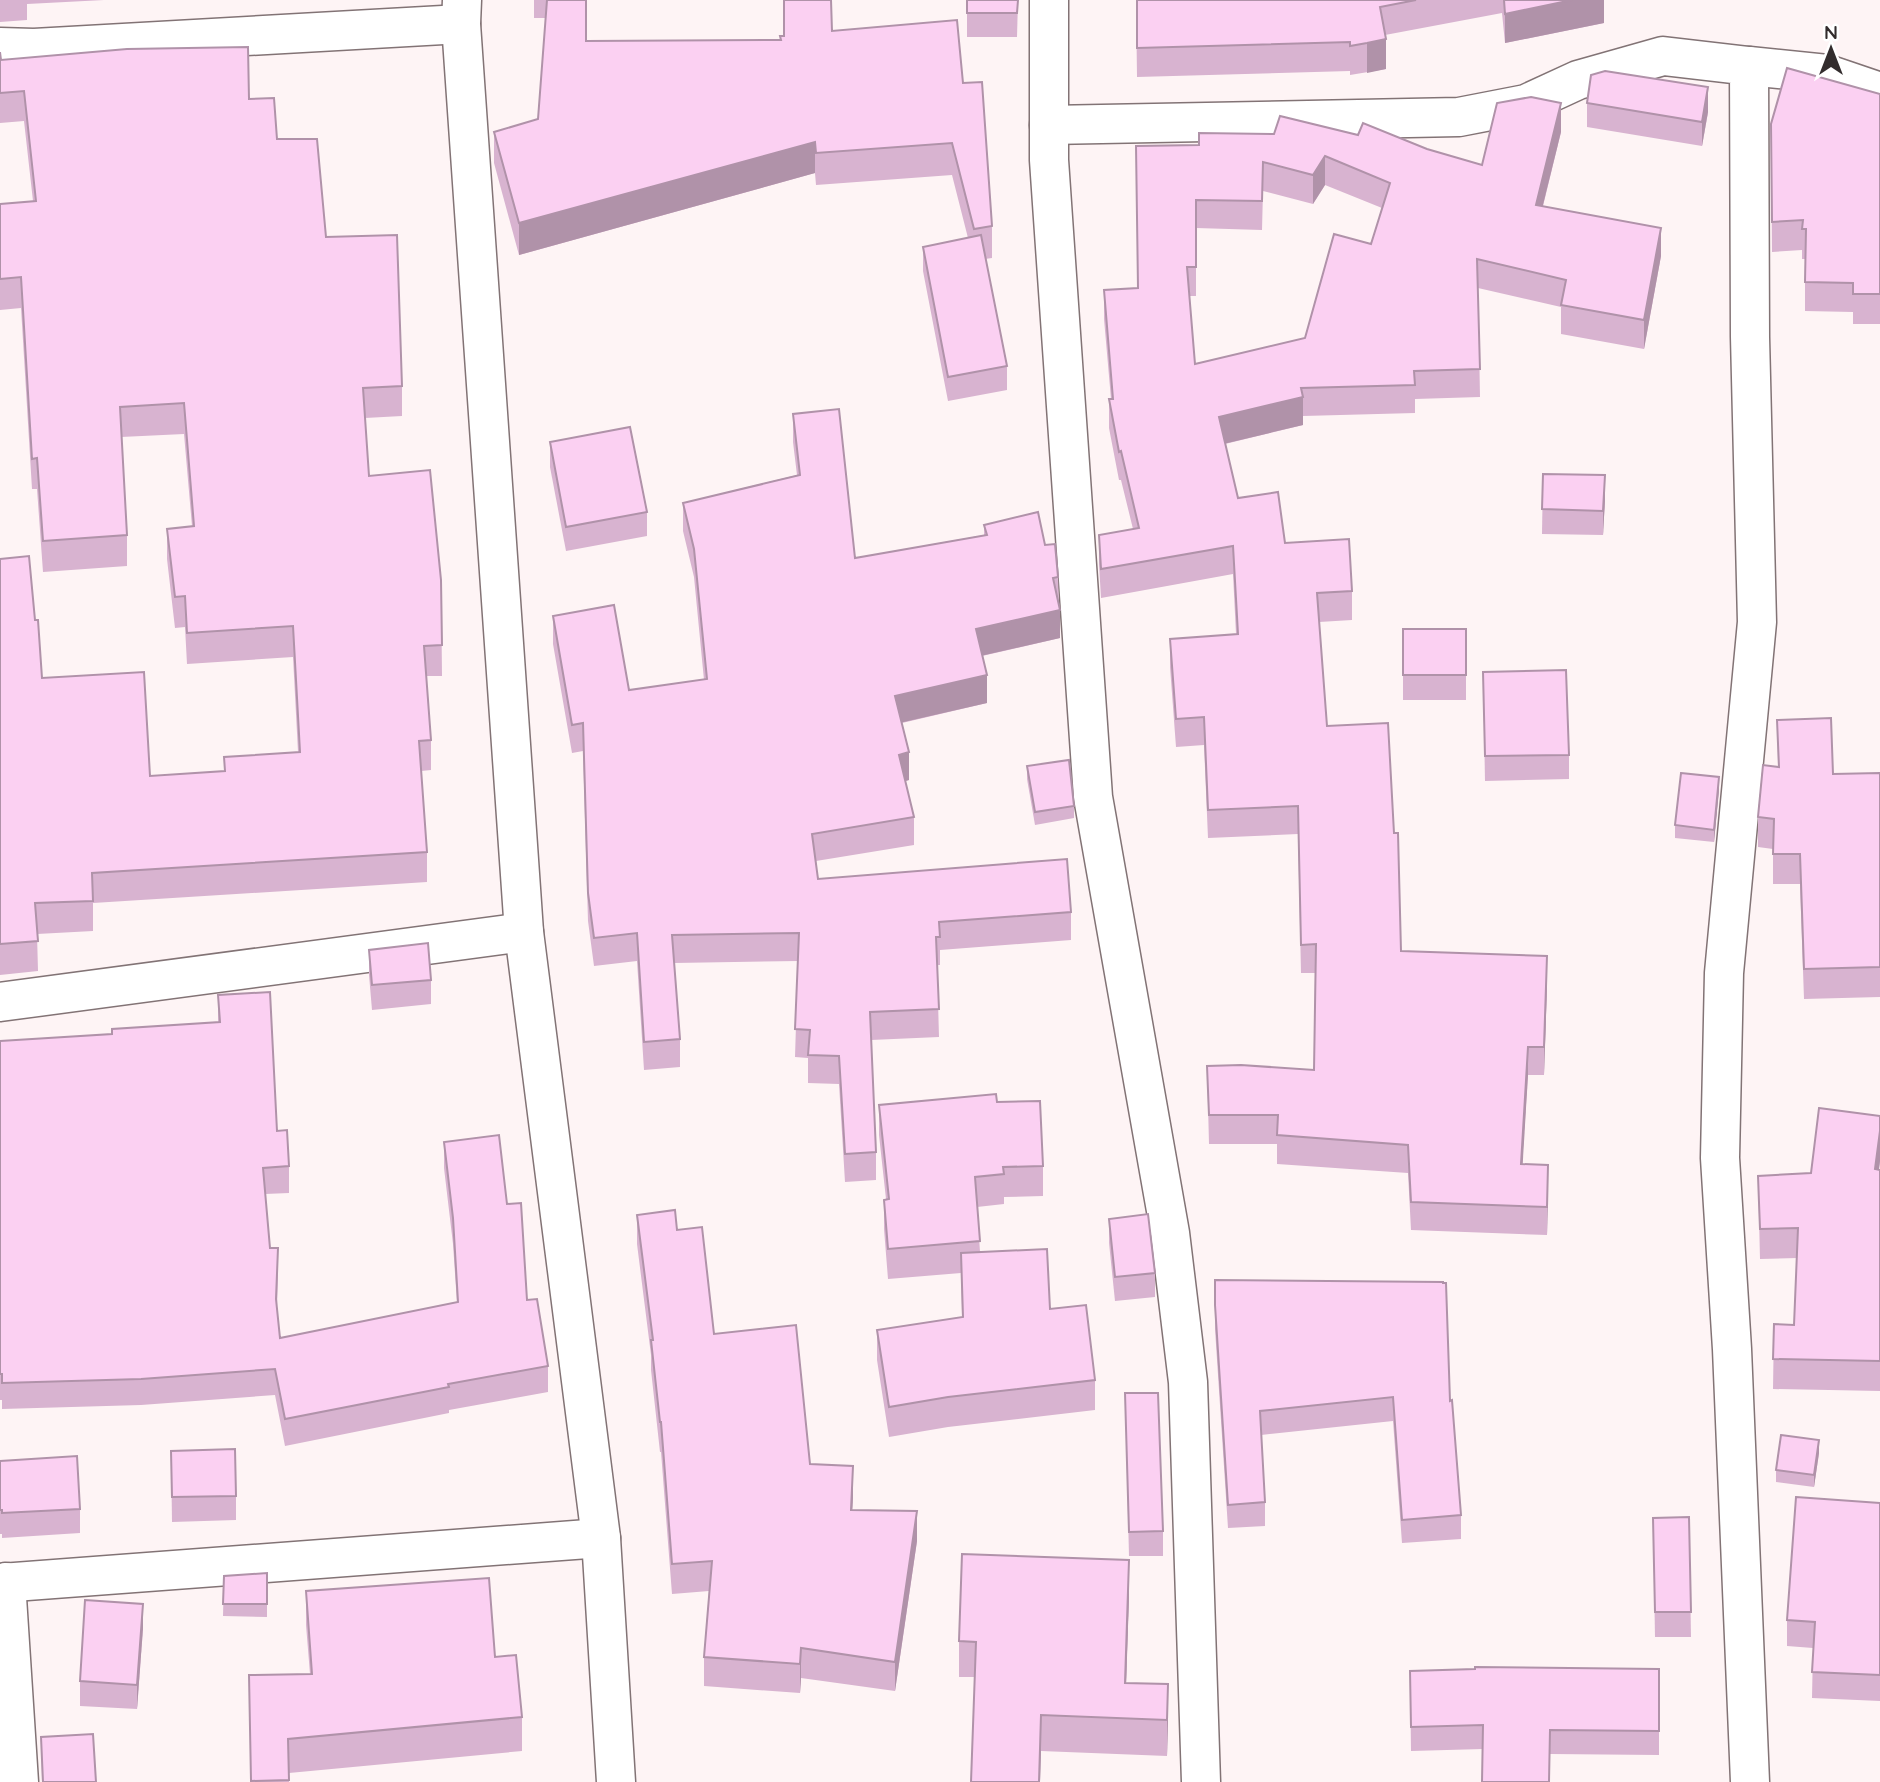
<svg xmlns="http://www.w3.org/2000/svg" width="1880" height="1782" viewBox="0 0 1880 1782" font-family="Quicksand,sans-serif">
  <rect width="100%" height="100%" fill="#fef4f5"/>
  <g fill="none" stroke-linecap="round" stroke-linejoin="round">
    <!-- minor casing -->
    <g stroke="#827375" stroke-width="41">
      <g id="minor">
        <polyline points="462,0 461,24 524,932 601,1538 616,1782"/>
        <polyline points="1049,0 1049,160 1093,797 1170,1233 1188,1382 1201,1782"/>
        <polyline points="0,47 34,48 461,24"/>
        <polyline points="1749,66 1827,74 1880,92"/>
        <polyline points="1049,125 1459,117 1526,104 1578,80 1663,56 1749,66 1750,337 1757,622 1724,973 1720,1158 1732,1349 1750,1782"/>
        <polyline points="0,1002 524,932"/>
        <polyline points="6,1582 19,1782"/>
        <polyline points="0,1583 601,1538"/>
      </g>
    </g>
    <!-- minor -->
    <use href="#minor" stroke="#fff" stroke-width="38"/>
  </g>
  <!-- wall -->
  <g fill="#d8b3d0" fill-rule="evenodd">
    <polygon points="0,0 104,0 27,4 27,20 0,22"/>
    <polygon points="534,0 586,0 586,41 780,40 832,31 963,83 992,226 992,258 985,259 1007,366 1007,390 948,401 923,271 923,247 968,238 952,175 816,185 815,173 519,255 494,163 494,132 538,119 546,18 534,18"/>
    <polygon points="967,0 1018,0 1017,37 967,37"/>
    <polygon points="1136,0 1604,0 1604,23 1505,43 1502,13 1385,35 1386,69 1350,75 1350,71 1137,77"/>
    <polygon points="0,52 1,60 249,99 277,139 326,237 402,386 402,416 365,418 369,476 441,580 442,676 426,676 431,740 431,770 421,771 427,852 427,882 93,903 93,931 37,934 38,971 0,975 0,559 35,620 42,678 150,776 224,772 224,757 298,752 293,657 187,664 185,627 175,628 167,559 167,529 192,526 184,434 121,437 127,535 127,566 43,572 37,489 32,489 21,308 0,310 0,204 33,201 24,121 0,123"/>
    <polygon points="1880,94 1880,324 1853,324 1853,312 1805,311 1805,259 1802,259 1802,250 1772,252 1771,124"/>
    <polygon points="1587,103 1708,112 1702,146 1587,127"/>
    <path d="M1561 132 1543 206 1661 256 1644 349 1561 334V307L1478 288 1480 397 1415 399V413L1303 416V425L1225 444 1238 498 1285 543 1352 591V620L1319 622 1327 726 1401 951 1547 984 1544 1075H1528L1522 1164 1548 1193 1547 1235 1411 1230 1408 1173 1277 1164V1144H1209L1207 1066 1314 1070 1315 973H1301L1298 834 1208 838 1204 745 1176 747 1170 667V639L1236 634 1233 574 1101 598 1099 564V535L1133 529 1121 480H1119L1109 428V399H1111L1104 319V290L1137 288 1199 145 1274 134 1358 135 1427 149 1482 165ZM1325 185 1382 208 1371 244 1305 338 1195 364 1189 296H1196V228L1262 230 1263 191 1313 204Z"/>
    <polygon points="793,414 855,558 984,535 984,525 1045,545 1058,577 1060,638 982,656 987,703 902,723 909,780 905,781 914,817 914,845 816,861 818,879 1071,912 1071,940 940,950 940,965 937,965 939,1037 871,1040 876,1152 876,1180 845,1182 839,1084 808,1083 808,1058 795,1057 798,961 674,963 680,1039 680,1067 644,1070 637,961 594,966 588,921 583,751 572,753 553,644 553,616 629,690 704,680 694,577 683,531 683,503 797,475 793,442"/>
    <polygon points="550,442 647,512 647,536 566,551 550,467"/>
    <polygon points="1543,474 1605,500 1603,535 1542,534"/>
    <rect x="1403" y="629" width="63" height="71"/>
    <polygon points="1483,672 1569,755 1569,779 1485,781"/>
    <polygon points="1777,720 1833,774 1880,773 1880,997 1804,999 1800,884 1773,884 1773,849 1758,847 1758,817 1778,766"/>
    <polygon points="1027,766 1074,806 1074,818 1035,825 1027,779"/>
    <polygon points="1719,790 1714,842 1675,838 1675,825"/>
    <polygon points="369,950 431,980 431,1004 372,1010 369,975"/>
    <polygon points="218,995 277,1131 289,1166 289,1193 265,1194 270,1248 278,1275 277,1307 280,1338 457,1303 453,1244 444,1168 444,1142 507,1204 527,1300 548,1366 548,1392 449,1410 449,1413 285,1446 275,1395 141,1405 2,1409 2,1400 0,1400 0,1041 112,1034 218,1022"/>
    <polygon points="997,1102 1043,1166 1043,1196 1004,1197 1004,1204 977,1207 980,1252 1050,1309 1095,1380 1095,1410 948,1427 889,1437 877,1360 877,1330 962,1317 961,1273 888,1279 884,1229 884,1200 886,1199 879,1135 879,1105"/>
    <polygon points="1880,1116 1880,1161 1879,1170 1880,1170 1880,1391 1773,1389 1774,1324 1794,1325 1797,1258 1760,1259 1758,1176 1811,1173"/>
    <polygon points="637,1215 677,1230 714,1334 810,1464 853,1496 852,1510 917,1541 895,1691 801,1678 800,1693 704,1686 704,1657 709,1591 672,1594 661,1452 660,1452 651,1370 651,1355 637,1244"/>
    <polygon points="1109,1219 1155,1273 1155,1297 1115,1301 1109,1243"/>
    <polygon points="1215,1280 1450,1401 1461,1515 1461,1539 1402,1543 1393,1421 1261,1435 1265,1502 1265,1526 1228,1528 1215,1329"/>
    <polygon points="1125,1393 1163,1531 1163,1556 1129,1556"/>
    <polygon points="171,1451 236,1496 236,1520 172,1522"/>
    <polygon points="1819,1453 1814,1487 1776,1482 1776,1470"/>
    <polygon points="0,1461 80,1509 80,1533 2,1538 2,1534 0,1534"/>
    <polygon points="1880,1503 1880,1701 1812,1698 1813,1648 1787,1646 1787,1620"/>
    <polygon points="1689,1517 1691,1637 1655,1637 1653,1518"/>
    <polygon points="267,1573 267,1617 223,1616 224,1576"/>
    <polygon points="306,1591 495,1657 522,1717 522,1751 289,1773 289,1782 251,1782 249,1675 310,1674 306,1625"/>
    <polygon points="1129,1596 1126,1683 1168,1720 1167,1756 1041,1751 975,1677 959,1677 959,1641"/>
    <polygon points="143,1628 137,1709 80,1706 80,1681"/>
    <polygon points="1659,1669 1659,1755 1550,1754 1549,1782 1482,1782 1483,1749 1411,1751 1410,1671"/>
    <polygon points="41,1737 96,1782 42,1782"/>
  </g>
  <!-- shaded-wall -->
  <g fill="#b092a9">
    <polygon points="1572,0 1604,0 1604,23 1505,43 1505,14"/>
    <polygon points="1386,39 1386,69 1367,73 1367,43"/>
    <polygon points="1708,87 1708,112 1702,146 1702,122"/>
    <polygon points="1561,103 1561,132 1536,233 1536,205"/>
    <polygon points="815,142 815,173 519,255 519,223"/>
    <polygon points="1325,156 1325,185 1313,204 1313,175"/>
    <polygon points="1661,228 1661,256 1644,349 1644,320"/>
    <polygon points="1303,397 1303,425 1219,445 1219,417"/>
    <polygon points="1605,475 1605,500 1603,535 1603,511"/>
    <polygon points="1060,610 1060,638 976,657 976,629"/>
    <polygon points="987,675 987,703 895,724 895,696"/>
    <polygon points="909,752 909,780 899,783 899,755"/>
    <polygon points="1719,777 1719,790 1714,842 1714,830"/>
    <polygon points="1547,956 1547,984 1544,1075 1544,1047"/>
    <polygon points="1528,1047 1528,1075 1521,1192 1521,1164"/>
    <polygon points="1880,1131 1880,1161 1875,1199 1875,1169"/>
    <polygon points="1548,1165 1548,1193 1547,1235 1547,1207"/>
    <polygon points="1819,1440 1819,1453 1814,1487 1814,1475"/>
    <polygon points="853,1466 853,1496 851,1540 851,1510"/>
    <polygon points="917,1511 917,1541 895,1691 895,1662"/>
    <polygon points="1129,1560 1129,1596 1125,1718 1125,1683"/>
    <polygon points="143,1604 143,1628 137,1709 137,1685"/>
    <polygon points="801,1648 801,1678 800,1693 800,1664"/>
    <polygon points="1168,1684 1168,1720 1167,1756 1167,1720"/>
    <polygon points="1041,1715 1041,1751 1040,1782 1039,1782"/>
  </g>
  <!-- building -->
  <g fill="#fbd0f2" stroke="#b092a9" stroke-width="2" fill-rule="evenodd">
    <polygon points="547,0 586,0 586,41 781,40 780,36 784,36 784,0 831,0 832,31 957,20 963,83 982,82 992,226 974,229 952,143 816,153 815,142 519,223 494,132 538,119"/>
    <polygon points="967,0 1018,0 1017,13 967,13"/>
    <polygon points="1137,0 1416,0 1380,7 1386,39 1367,43 1350,46 1350,42 1137,48"/>
    <polygon points="1504,0 1572,0 1505,14"/>
    <polygon points="248,47 249,99 274,98 277,139 317,139 326,237 397,235 402,386 363,388 369,476 430,470 441,580 442,645 424,646 431,740 419,741 427,852 92,873 93,901 35,903 38,941 0,944 0,559 29,556 35,620 38,620 42,678 144,672 150,776 225,771 224,757 300,752 293,626 187,633 185,596 175,597 167,529 194,526 184,403 120,407 127,535 43,541 37,458 32,459 21,277 0,279 0,204 36,201 24,91 0,93 0,52 1,60 127,49"/>
    <polygon points="1787,68 1880,94 1880,294 1853,294 1853,283 1805,282 1806,229 1802,229 1803,220 1772,222 1771,124"/>
    <polygon points="1605,71 1708,87 1702,122 1587,103 1591,75"/>
    <path d="M1531 97 1561 103 1536 205 1661 228 1644 320 1561 305 1566 280 1477 259 1480 369 1414 371 1415 385 1301 388 1303 397 1219 417 1238 498 1278 492 1285 543 1349 539 1352 591 1317 593 1327 726 1388 723 1394 833H1398L1401 951 1547 956 1544 1047H1528L1521 1164 1548 1165 1547 1207 1411 1202 1408 1145 1277 1135 1278 1115H1209L1207 1066 1241 1065 1314 1070 1316 944 1301 945 1298 806 1208 810 1204 717 1176 719 1170 639 1238 634 1233 546 1101 569 1099 535 1139 528 1121 451 1119 452 1109 399H1113L1104 290 1138 288 1136 146 1199 145V133L1274 134 1280 116 1358 135 1363 123 1427 149 1482 165 1497 103ZM1325 156 1390 183 1371 244 1334 234 1305 338 1195 364 1187 267H1196V200L1262 201 1263 162 1313 175Z"/>
    <polygon points="981,235 1007,366 948,377 923,247"/>
    <polygon points="839,409 855,558 987,535 984,525 1038,512 1045,545 1055,544 1058,577 1053,578 1060,610 976,629 987,675 895,696 909,752 899,755 914,817 812,834 818,879 1067,859 1071,912 939,922 940,937 936,937 939,1009 870,1012 876,1152 845,1154 839,1056 808,1055 810,1030 795,1029 799,933 672,935 680,1039 644,1042 637,933 594,938 588,893 583,723 572,725 553,616 614,605 629,690 707,679 694,549 683,503 800,475 793,414"/>
    <polygon points="630,427 647,512 566,527 550,442"/>
    <polygon points="1543,474 1605,475 1603,511 1542,509"/>
    <rect x="1403" y="629" width="63" height="46"/>
    <polygon points="1566,670 1569,755 1485,756 1483,672"/>
    <polygon points="1831,718 1833,774 1880,773 1880,967 1804,969 1800,854 1773,854 1774,819 1758,817 1763,765 1779,767 1777,720"/>
    <polygon points="1069,760 1074,806 1035,812 1027,766"/>
    <polygon points="1681,773 1719,777 1714,830 1675,825"/>
    <polygon points="428,943 431,980 372,985 369,950"/>
    <polygon points="270,992 277,1131 287,1130 289,1166 263,1168 270,1248 278,1248 276,1299 280,1338 458,1302 453,1218 444,1142 499,1135 507,1204 521,1203 527,1300 537,1299 548,1366 448,1384 449,1387 285,1419 275,1369 141,1379 2,1383 2,1374 0,1374 0,1041 112,1034 112,1029 220,1022 218,995"/>
    <polygon points="996,1094 997,1102 1040,1101 1043,1166 1003,1167 1004,1174 975,1177 980,1241 888,1249 884,1200 889,1199 879,1105"/>
    <polygon points="1819,1108 1880,1116 1880,1131 1875,1169 1880,1170 1880,1361 1773,1359 1774,1324 1794,1325 1798,1228 1760,1229 1758,1176 1811,1173"/>
    <polygon points="675,1210 677,1230 702,1227 714,1334 796,1325 810,1464 853,1466 851,1510 917,1511 895,1662 801,1648 800,1664 704,1657 712,1561 672,1564 661,1422 660,1422 651,1340 653,1340 637,1215"/>
    <polygon points="1148,1214 1155,1273 1115,1277 1109,1219"/>
    <polygon points="1047,1249 1050,1309 1086,1305 1095,1380 948,1397 889,1407 877,1330 963,1317 961,1253"/>
    <polygon points="1215,1280 1443,1282 1443,1283 1446,1283 1450,1401 1452,1400 1461,1515 1402,1520 1393,1397 1260,1411 1265,1502 1228,1505 1215,1305"/>
    <polygon points="1125,1393 1158,1393 1163,1531 1129,1532"/>
    <polygon points="1781,1435 1819,1440 1814,1475 1776,1470"/>
    <polygon points="235,1449 236,1496 172,1497 171,1451"/>
    <polygon points="77,1456 80,1509 2,1513 2,1510 0,1510 0,1461"/>
    <polygon points="1796,1497 1880,1503 1880,1675 1812,1672 1815,1622 1787,1620"/>
    <polygon points="1689,1517 1691,1612 1655,1612 1653,1518"/>
    <polygon points="962,1554 1129,1560 1125,1683 1168,1684 1167,1720 1041,1715 1039,1782 971,1782 976,1642 959,1641"/>
    <polygon points="267,1573 267,1604 223,1604 224,1576"/>
    <polygon points="489,1578 495,1657 516,1655 522,1717 288,1739 289,1780 251,1781 249,1675 312,1674 306,1591"/>
    <polygon points="85,1600 143,1604 137,1685 80,1681"/>
    <polygon points="1475,1667 1659,1669 1659,1731 1550,1730 1549,1782 1482,1782 1483,1725 1411,1727 1410,1671 1475,1669"/>
    <polygon points="93,1734 96,1782 43,1782 41,1737"/>
  </g>
  <!-- north arrow -->
  <g transform="translate(1831 49)" stroke="#ffffff" stroke-width="5" paint-order="stroke">
  <path d="M0-5L12 26L0 18L-12 26Z" fill="#322c2d"/>
  <text y="-10" font-size="19" font-weight="bold" text-anchor="middle" fill="#322c2d">N</text>
  </g>
</svg>
